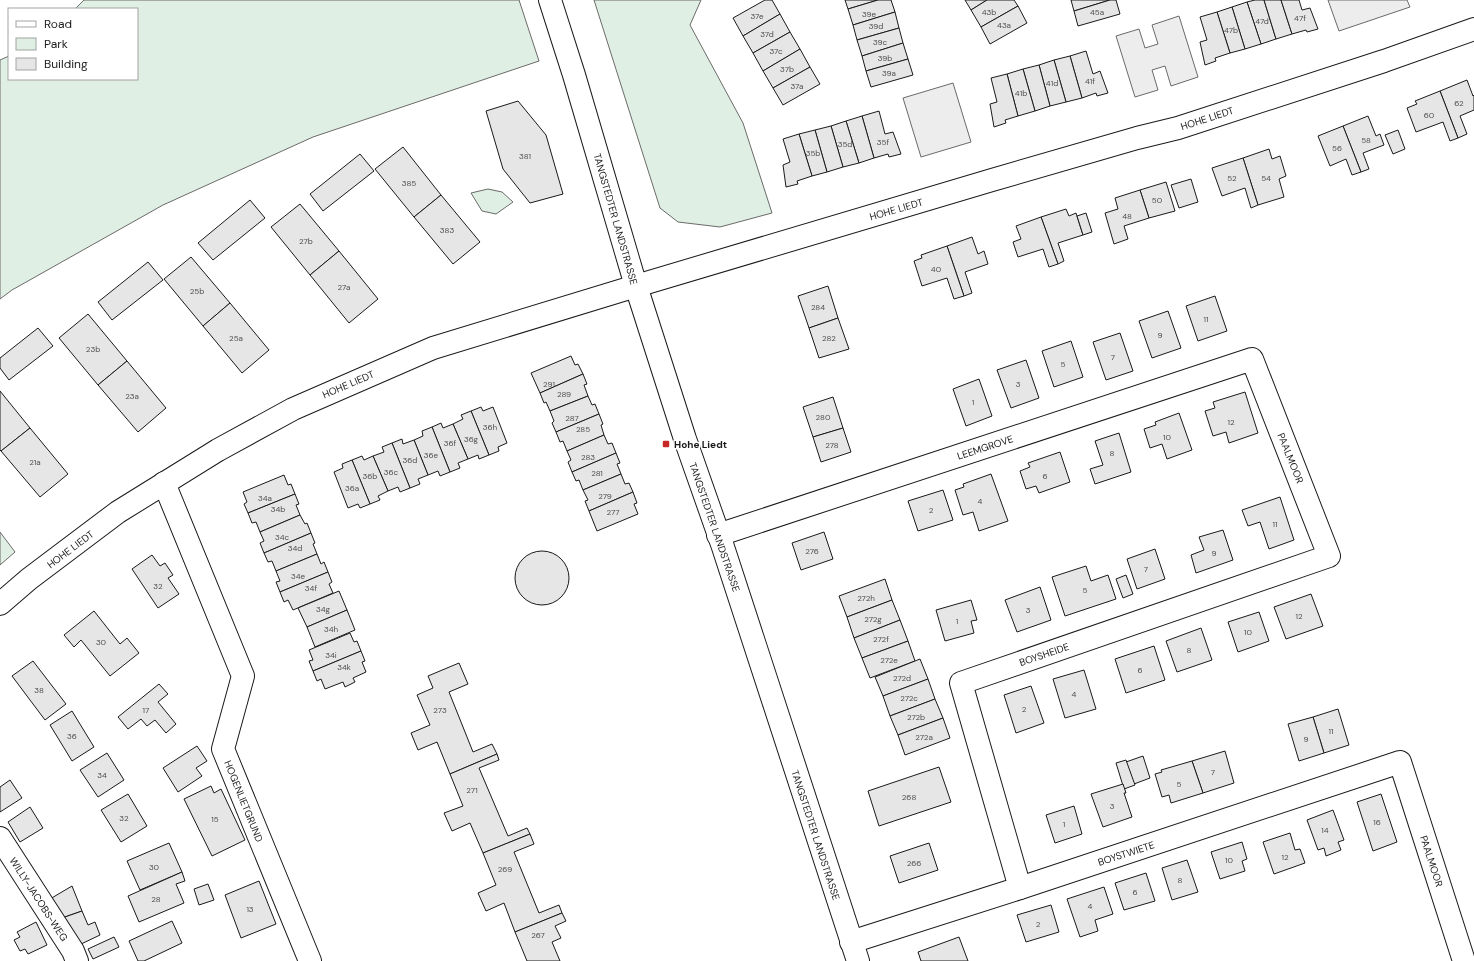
<svg xmlns="http://www.w3.org/2000/svg" width="1474" height="961" viewBox="0 0 1474 961" font-family="'DM Sans',sans-serif">
  <rect width="100%" height="100%" fill="#fff"/>
  <!-- green -->
  <g fill="#e0efe3" stroke="#6a6a6a">
    <polygon points="84,0 519,0 539,61 313,137 163,205 12,290 0,299 0,60 9,56 9,79 137,79 137,9 75,9"/>
    <polygon points="594,0 701,0 690,25 743,123 772,213 720,227 678,222 660,208"/>
    <polygon points="488,189 502,192 513,202 496,214 482,211 471,193"/>
    <polygon points="0,532 15,552 0,565"/>
  </g>
  <!-- parking -->
  <g fill="#ededed" stroke="#6a6a6a">
    <polygon points="1328,0 1407,0 1410,7 1339,31"/>
    <polygon points="1179,16 1198,77 1171,86 1165,66 1152,70 1158,90 1135,97 1116,36 1139,29 1145,48 1158,44 1152,25"/>
    <polygon points="953,83 971,142 921,157 903,98"/>
  </g>
  <!-- building -->
  <g fill="#e6e6e6" stroke="#1a1a1a">
    <polygon points="765,0 772,0 780,14 743,36 733,18"/>
    <polygon points="845,0 878,0 848,9"/>
    <polygon points="878,0 891,0 895,12 853,25 848,9"/>
    <polygon points="965,0 987,0 971,10"/>
    <polygon points="987,0 1014,0 1018,6 981,27 971,10"/>
    <polygon points="1071,0 1110,0 1074,11"/>
    <polygon points="1110,0 1116,0 1120,14 1078,26 1074,11"/>
    <polygon points="1255,0 1264,0 1276,39 1261,44 1247,2"/>
    <polygon points="1264,0 1281,0 1292,34 1276,39"/>
    <polygon points="1281,0 1299,0 1302,10 1310,8 1318,29 1307,32 1306,30 1292,34"/>
    <polygon points="1247,2 1261,44 1245,49 1232,7"/>
    <polygon points="1018,6 1027,23 990,44 981,27"/>
    <polygon points="1232,7 1245,49 1230,53 1217,12"/>
    <polygon points="895,12 899,28 857,40 853,25"/>
    <polygon points="1217,12 1230,53 1215,58 1216,61 1205,65 1200,42 1207,40 1200,17"/>
    <polygon points="780,14 790,32 753,53 743,36"/>
    <polygon points="899,28 903,43 862,56 857,40"/>
    <polygon points="790,32 800,49 763,71 753,53"/>
    <polygon points="903,43 908,59 866,71 862,56"/>
    <polygon points="800,49 810,67 773,88 763,71"/>
    <polygon points="1086,51 1093,74 1100,71 1108,93 1097,96 1096,93 1082,98 1070,56"/>
    <polygon points="1070,56 1082,98 1066,102 1054,60"/>
    <polygon points="908,59 913,75 871,87 866,71"/>
    <polygon points="1054,60 1066,102 1050,106 1039,65"/>
    <polygon points="1039,65 1050,106 1035,111 1023,69"/>
    <polygon points="810,67 820,84 783,105 773,88"/>
    <polygon points="1023,69 1035,111 1018,116 1007,74"/>
    <polygon points="1007,74 1018,116 1005,120 1006,123 994,127 990,104 997,102 991,78"/>
    <polygon points="1467,80 1473,96 1474,95 1474,110 1460,116 1467,134 1458,138 1440,91"/>
    <polygon points="1440,91 1458,138 1450,141 1443,122 1416,132 1407,108 1417,104 1415,101"/>
    <polygon points="518,101 546,135 563,194 530,203 503,169 486,111"/>
    <polygon points="879,111 885,134 893,132 901,154 889,157 888,154 874,158 862,116"/>
    <polygon points="862,116 874,158 859,163 846,121"/>
    <polygon points="1368,116 1376,136 1380,134 1384,145 1363,153 1369,169 1361,172 1343,126"/>
    <polygon points="846,121 859,163 843,167 831,126"/>
    <polygon points="831,126 843,167 827,172 815,130"/>
    <polygon points="1343,126 1361,172 1352,175 1346,159 1330,166 1318,136"/>
    <polygon points="815,130 827,172 812,176 799,134"/>
    <polygon points="1398,130 1405,149 1393,154 1385,135"/>
    <polygon points="799,134 812,176 797,181 798,184 786,187 783,165 790,162 783,139"/>
    <polygon points="403,147 441,195 414,217 375,169"/>
    <polygon points="1269,149 1272,159 1280,156 1286,176 1279,179 1284,197 1258,205 1243,158"/>
    <polygon points="360,154 374,171 323,211 310,194"/>
    <polygon points="1243,158 1258,205 1251,208 1245,188 1222,196 1212,168"/>
    <polygon points="1191,179 1198,202 1179,208 1171,185"/>
    <polygon points="1166,182 1175,211 1149,218 1140,190"/>
    <polygon points="1140,190 1149,218 1124,226 1128,239 1114,244 1105,213 1118,209 1115,198"/>
    <polygon points="441,195 480,242 453,264 414,217"/>
    <polygon points="250,200 265,218 213,260 198,243"/>
    <polygon points="300,204 339,251 310,275 271,227"/>
    <polygon points="1066,209 1069,216 1076,213 1083,235 1058,243 1064,261 1058,264 1041,217"/>
    <polygon points="1086,213 1092,232 1083,235 1077,216"/>
    <polygon points="1041,217 1058,264 1049,267 1043,249 1018,257 1013,242 1021,239 1016,226"/>
    <polygon points="972,237 978,254 984,251 988,264 965,272 972,293 964,296 947,246"/>
    <polygon points="947,246 964,296 954,299 947,278 922,286 914,261 922,258 921,255"/>
    <polygon points="339,251 378,299 349,323 310,275"/>
    <polygon points="191,257 230,303 203,326 164,279"/>
    <polygon points="148,262 163,280 112,320 98,302"/>
    <polygon points="828,286 838,318 809,328 798,296"/>
    <polygon points="1215,296 1227,331 1198,341 1186,306"/>
    <polygon points="230,303 269,350 242,373 203,326"/>
    <polygon points="1168,311 1181,348 1152,358 1139,321"/>
    <polygon points="88,314 127,361 98,385 59,338"/>
    <polygon points="838,318 849,349 819,358 809,328"/>
    <polygon points="38,328 53,346 9,380 0,368 0,358"/>
    <polygon points="1120,333 1133,371 1106,380 1093,342"/>
    <polygon points="1071,341 1083,377 1054,387 1042,351"/>
    <polygon points="571,356 575,365 578,364 583,374 540,393 531,373"/>
    <polygon points="1026,360 1039,398 1011,408 997,370"/>
    <polygon points="127,361 166,408 138,432 98,385"/>
    <polygon points="583,374 587,384 584,385 588,396 550,411 546,402 544,403 540,393"/>
    <polygon points="979,379 992,416 966,426 953,389"/>
    <polygon points="0,391 30,428 1,451 0,450"/>
    <polygon points="1245,392 1258,433 1229,443 1226,432 1213,436 1205,411 1215,408 1213,402"/>
    <polygon points="588,396 592,405 595,404 599,414 556,432 552,423 554,421 550,411"/>
    <polygon points="833,397 843,428 813,437 803,407"/>
    <polygon points="481,407 483,411 493,407 507,443 498,447 499,451 489,455 471,411"/>
    <polygon points="471,411 489,455 479,459 478,455 468,459 453,424 463,419 461,415"/>
    <polygon points="1179,413 1192,450 1167,459 1162,444 1150,448 1144,429 1156,425 1155,422"/>
    <polygon points="599,414 603,424 601,425 604,435 567,451 563,441 560,442 556,432"/>
    <polygon points="441,423 443,428 453,424 468,459 458,463 460,468 450,472 432,427"/>
    <polygon points="432,427 450,472 440,476 438,471 428,475 414,440 423,436 422,431"/>
    <polygon points="30,428 68,474 40,497 1,451"/>
    <polygon points="843,428 851,452 821,462 813,437"/>
    <polygon points="1119,433 1131,472 1095,484 1090,469 1103,465 1095,441"/>
    <polygon points="604,435 608,444 612,443 616,453 572,472 568,462 571,460 567,451"/>
    <polygon points="402,439 403,444 414,440 428,475 418,479 420,484 410,488 392,443"/>
    <polygon points="392,443 410,488 400,492 398,487 388,491 373,456 384,452 382,447"/>
    <polygon points="1060,452 1070,482 1039,493 1036,486 1026,489 1020,471 1030,467 1028,463"/>
    <polygon points="616,453 620,463 617,464 621,474 583,490 579,480 576,481 572,472"/>
    <polygon points="362,456 364,460 373,456 388,491 378,496 380,500 370,504 352,460"/>
    <polygon points="352,460 370,504 360,508 358,504 348,508 334,472 343,468 342,464"/>
    <polygon points="621,474 625,484 629,483 633,492 589,511 585,501 588,500 583,490"/>
    <polygon points="991,474 1008,521 979,531 973,512 963,515 955,490 964,487 963,484"/>
    <polygon points="284,475 288,485 291,484 295,494 248,513 244,504 247,502 243,492"/>
    <polygon points="943,490 953,520 918,531 908,501"/>
    <polygon points="633,492 637,503 634,504 638,514 597,531 589,511"/>
    <polygon points="295,494 299,504 296,505 300,515 260,532 256,522 252,523 248,513"/>
    <polygon points="1280,497 1294,540 1269,549 1260,522 1248,526 1242,510"/>
    <polygon points="300,515 305,524 307,523 311,533 264,553 260,543 264,541 260,532"/>
    <polygon points="1223,530 1233,560 1196,573 1191,555 1204,550 1199,537"/>
    <polygon points="824,532 833,559 801,570 792,543"/>
    <polygon points="311,533 315,543 313,544 317,554 276,571 272,561 268,562 264,553"/>
    <polygon points="1155,549 1165,579 1137,589 1127,559"/>
    <circle cx="542" cy="578" r="27"/>
    <polygon points="317,554 321,564 324,562 328,572 280,592 276,582 280,581 276,571"/>
    <polygon points="152,555 160,566 165,563 173,575 168,578 179,594 158,608 132,569"/>
    <polygon points="1086,566 1091,581 1108,575 1116,599 1065,616 1052,577"/>
    <polygon points="328,572 332,582 329,584 333,593 293,610 288,600 284,602 280,592"/>
    <polygon points="1126,575 1133,594 1123,598 1116,579"/>
    <polygon points="885,579 892,600 847,617 839,596"/>
    <polygon points="1040,587 1051,620 1017,632 1005,600"/>
    <polygon points="339,591 347,610 307,627 298,608"/>
    <polygon points="1311,594 1323,626 1286,639 1274,607"/>
    <polygon points="892,600 900,620 854,638 847,617"/>
    <polygon points="971,600 977,620 971,621 974,633 945,641 936,610"/>
    <polygon points="347,610 355,630 315,647 307,627"/>
    <polygon points="94,611 120,644 127,638 139,653 110,676 81,640 74,647 64,635"/>
    <polygon points="1259,612 1269,641 1238,652 1228,622"/>
    <polygon points="900,620 908,641 862,658 854,638"/>
    <polygon points="1201,628 1212,660 1177,672 1166,641"/>
    <polygon points="350,633 354,642 357,641 361,651 313,671 309,661 313,660 309,650"/>
    <polygon points="908,641 915,661 870,678 862,658"/>
    <polygon points="1154,646 1165,680 1126,693 1115,659"/>
    <polygon points="361,651 365,661 362,662 366,672 353,678 355,682 345,687 343,682 325,689 321,679 317,681 313,671"/>
    <polygon points="920,659 928,679 883,696 875,677"/>
    <polygon points="33,661 66,704 45,720 12,676"/>
    <polygon points="459,663 468,684 449,692 473,752 492,744 497,754 450,774 437,742 418,750 411,733 430,725 417,695 433,688 428,676"/>
    <polygon points="1084,670 1096,709 1065,718 1053,679"/>
    <polygon points="928,679 935,699 890,716 883,696"/>
    <polygon points="159,684 168,694 158,702 176,724 166,733 155,720 147,726 141,719 128,729 118,717"/>
    <polygon points="1031,686 1044,723 1016,733 1004,695"/>
    <polygon points="935,699 943,718 898,735 890,716"/>
    <polygon points="1338,709 1349,745 1324,753 1313,717"/>
    <polygon points="72,711 94,747 72,761 50,725"/>
    <polygon points="1313,717 1324,753 1299,761 1288,724"/>
    <polygon points="943,718 950,738 905,755 898,735"/>
    <polygon points="197,746 207,761 196,768 202,776 178,792 163,768"/>
    <polygon points="1225,751 1234,783 1203,793 1192,761"/>
    <polygon points="107,753 124,780 98,797 80,770"/>
    <polygon points="497,754 499,760 479,768 508,836 527,828 530,834 483,853 470,823 452,831 444,813 463,806 450,774"/>
    <polygon points="1143,756 1150,778 1134,784 1126,762"/>
    <polygon points="1126,760 1135,785 1124,789 1116,763"/>
    <polygon points="1192,761 1203,793 1171,803 1169,795 1162,797 1155,774 1162,772 1161,770"/>
    <polygon points="939,767 951,802 879,826 868,791"/>
    <polygon points="10,780 22,798 0,812 0,787"/>
    <polygon points="1123,784 1126,793 1124,793 1132,817 1103,827 1091,794"/>
    <polygon points="211,786 214,793 221,789 245,840 212,856 184,799"/>
    <polygon points="128,794 147,826 121,842 101,810"/>
    <polygon points="1381,794 1397,842 1373,851 1357,802"/>
    <polygon points="1074,806 1082,834 1055,843 1046,815"/>
    <polygon points="30,807 43,828 20,842 8,822"/>
    <polygon points="1333,810 1344,840 1338,842 1341,850 1326,856 1324,848 1318,850 1307,820"/>
    <polygon points="1290,833 1295,850 1300,849 1305,863 1274,874 1263,842"/>
    <polygon points="530,834 534,844 514,852 539,913 559,905 562,913 515,932 504,903 486,911 478,893 496,885 483,853"/>
    <polygon points="1242,842 1247,859 1242,861 1245,871 1220,879 1211,852"/>
    <polygon points="169,843 182,872 140,890 127,861"/>
    <polygon points="929,843 938,870 899,883 890,856"/>
    <polygon points="1187,860 1198,892 1172,900 1162,868"/>
    <polygon points="182,872 185,881 176,884 184,903 139,922 128,896"/>
    <polygon points="1146,873 1155,901 1124,910 1115,883"/>
    <polygon points="259,881 276,924 241,938 225,895"/>
    <polygon points="208,884 214,900 199,905 194,889"/>
    <polygon points="72,886 82,911 62,918 50,899"/>
    <polygon points="1104,887 1113,914 1095,920 1098,931 1080,937 1067,899"/>
    <polygon points="1051,905 1059,932 1026,942 1017,915"/>
    <polygon points="82,911 88,925 95,922 100,935 79,945 62,918"/>
    <polygon points="562,913 566,921 555,926 561,938 552,942 560,961 527,961 515,932"/>
    <polygon points="172,921 182,943 144,961 138,961 129,941"/>
    <polygon points="36,922 47,945 28,954 25,949 20,951 14,940 20,937 17,932"/>
    <polygon points="114,937 119,947 93,959 88,949"/>
    <polygon points="959,937 968,961 921,961 918,952"/>
  </g>
  <g fill="none" stroke-linecap="round" stroke-linejoin="round">
    <!-- street casing -->
    <g stroke="#1a1a1a" stroke-width="24">
      <g id="street">
        <polyline points="636,286 992,180 1137,138 1178,128 1384,61 1474,29"/>
        <polyline points="164,483 243,676 223,749 310,961"/>
        <polyline points="718,535 1252,359 1329,556 961,683 1020,888"/>
        <polyline points="0,838 73,951 77,961"/>
        <polyline points="851,942 1020,888 1400,762 1464,961"/>
      </g>
    </g>
    <!-- secondary casing -->
    <g stroke="#1a1a1a" stroke-width="24">
      <g id="secondary">
        <polyline points="550,0 574,75 636,286 685,439 723,547 858,961"/>
        <polyline points="0,604 29,579 118,512 218,450 293,409 433,348 636,286"/>
      </g>
    </g>
    <!-- street -->
    <use href="#street" stroke="#fff" stroke-width="22"/>
    <!-- secondary -->
    <use href="#secondary" stroke="#fff" stroke-width="22"/>
  </g>
  <!-- markers -->
  <rect fill="#c62828" stroke="#fff" stroke-width="1.5" x="662" y="440" width="8" height="8" rx="2"/>
  <g text-anchor="middle" stroke-width="3" stroke-linejoin="round" paint-order="stroke">
    <!-- number labels -->
    <g font-size="8" fill="#4d4d4d">
      <text x="989" y="15">43b</text>
      <text x="1097" y="15">45a</text>
      <text x="869" y="17">39e</text>
      <text x="757" y="19">37e</text>
      <text x="1300" y="21">47f</text>
      <text x="1262" y="24">47d</text>
      <text x="1004" y="28">43a</text>
      <text x="876" y="29">39d</text>
      <text x="1231" y="33">47b</text>
      <text x="767" y="37">37d</text>
      <text x="880" y="45">39c</text>
      <text x="776" y="54">37c</text>
      <text x="885" y="61">39b</text>
      <text x="787" y="72">37b</text>
      <text x="889" y="76">39a</text>
      <text x="1090" y="84">41f</text>
      <text x="1052" y="86">41d</text>
      <text x="797" y="89">37a</text>
      <text x="1021" y="96">41b</text>
      <text x="1459" y="106">62</text>
      <text x="1429" y="118">60</text>
      <text x="1366" y="143">58</text>
      <text x="883" y="145">35f</text>
      <text x="845" y="147">35d</text>
      <text x="1337" y="151">56</text>
      <text x="813" y="156">35b</text>
      <text x="525" y="159">381</text>
      <text x="1232" y="181">52</text>
      <text x="1266" y="181">54</text>
      <text x="409" y="186">385</text>
      <text x="1157" y="203">50</text>
      <text x="1127" y="219">48</text>
      <text x="447" y="233">383</text>
      <text x="306" y="244">27b</text>
      <text x="936" y="272">40</text>
      <text x="344" y="290">27a</text>
      <text x="197" y="294">25b</text>
      <text x="818" y="310">284</text>
      <text x="1206" y="322">11</text>
      <text x="1160" y="338">9</text>
      <text x="236" y="341">25a</text>
      <text x="829" y="341">282</text>
      <text x="93" y="352">23b</text>
      <text x="1113" y="360">7</text>
      <text x="1063" y="367">5</text>
      <text x="549" y="387">291</text>
      <text x="1018" y="387">3</text>
      <text x="564" y="397">289</text>
      <text x="132" y="399">23a</text>
      <text x="973" y="405">1</text>
      <text x="823" y="420">280</text>
      <text x="572" y="421">287</text>
      <text x="1231" y="425">12</text>
      <text x="490" y="430">36h</text>
      <text x="583" y="432">285</text>
      <text x="1167" y="440">10</text>
      <text x="471" y="442">36g</text>
      <text x="450" y="446">36f</text>
      <text x="832" y="448">278</text>
      <text x="1112" y="456">8</text>
      <text x="431" y="458">36e</text>
      <text x="588" y="460">283</text>
      <text x="410" y="463">36d</text>
      <text x="35" y="465">21a</text>
      <text x="391" y="475">36c</text>
      <text x="597" y="476">281</text>
      <text x="370" y="479">36b</text>
      <text x="1045" y="479">6</text>
      <text x="352" y="491">36a</text>
      <text x="605" y="499">279</text>
      <text x="265" y="501">34a</text>
      <text x="980" y="504">4</text>
      <text x="278" y="512">34b</text>
      <text x="931" y="513">2</text>
      <text x="613" y="515">277</text>
      <text x="1275" y="527">11</text>
      <text x="282" y="540">34c</text>
      <text x="295" y="551">34d</text>
      <text x="812" y="554">276</text>
      <text x="1214" y="556">9</text>
      <text x="1146" y="572">7</text>
      <text x="298" y="579">34e</text>
      <text x="158" y="589">32</text>
      <text x="311" y="591">34f</text>
      <text x="1085" y="593">5</text>
      <text x="866" y="601">272h</text>
      <text x="323" y="612">34g</text>
      <text x="1028" y="613">3</text>
      <text x="1299" y="619">12</text>
      <text x="873" y="622">272g</text>
      <text x="957" y="624">1</text>
      <text x="331" y="632">34h</text>
      <text x="1248" y="635">10</text>
      <text x="881" y="642">272f</text>
      <text x="101" y="645">30</text>
      <text x="1189" y="653">8</text>
      <text x="331" y="658">34i</text>
      <text x="889" y="663">272e</text>
      <text x="344" y="670">34k</text>
      <text x="1140" y="673">6</text>
      <text x="902" y="681">272d</text>
      <text x="39" y="693">38</text>
      <text x="1074" y="697">4</text>
      <text x="909" y="701">272c</text>
      <text x="1024" y="712">2</text>
      <text x="146" y="713">17</text>
      <text x="440" y="713">273</text>
      <text x="916" y="720">272b</text>
      <text x="1331" y="734">11</text>
      <text x="72" y="739">36</text>
      <text x="924" y="740">272a</text>
      <text x="1306" y="742">9</text>
      <text x="1213" y="775">7</text>
      <text x="102" y="778">34</text>
      <text x="1179" y="787">5</text>
      <text x="472" y="793">271</text>
      <text x="909" y="800">268</text>
      <text x="1112" y="809">3</text>
      <text x="124" y="821">32</text>
      <text x="215" y="822">15</text>
      <text x="1377" y="825">16</text>
      <text x="1064" y="827">1</text>
      <text x="1325" y="833">14</text>
      <text x="1285" y="860">12</text>
      <text x="1229" y="863">10</text>
      <text x="914" y="866">266</text>
      <text x="154" y="870">30</text>
      <text x="505" y="872">269</text>
      <text x="1180" y="883">8</text>
      <text x="1135" y="895">6</text>
      <text x="156" y="902">28</text>
      <text x="1090" y="909">4</text>
      <text x="250" y="912">13</text>
      <text x="1038" y="927">2</text>
      <text x="538" y="938">267</text>
    </g>
    <!-- street labels -->
    <g font-size="10" fill="#1a1a1a" stroke="#fff">
      <text transform="translate(1207 118) rotate(-18)" y="4">HOHE LIEDT</text>
      <text transform="translate(896 209) rotate(-16)" y="4">HOHE LIEDT</text>
      <text transform="translate(616 219) rotate(74)" y="4">TANGSTEDTER LANDSTRASSE</text>
      <text transform="translate(348 384) rotate(-23)" y="4">HOHE LIEDT</text>
      <text transform="translate(985 447) rotate(-18)" y="4">LEEMGROVE</text>
      <text transform="translate(1291 458) rotate(68)" y="4">PAALMOOR</text>
      <text transform="translate(715 527) rotate(71)" y="4">TANGSTEDTER LANDSTRASSE</text>
      <text transform="translate(70 549) rotate(-37)" y="4">HOHE LIEDT</text>
      <text transform="translate(1044 654) rotate(-19)" y="4">BOYSHEIDE</text>
      <text transform="translate(244 801) rotate(68)" y="4">HOGENLIETGRUND</text>
      <text transform="translate(816 835) rotate(72)" y="4">TANGSTEDTER LANDSTRASSE</text>
      <text transform="translate(1126 853) rotate(-18)" y="4">BOYSTWIETE</text>
      <text transform="translate(1432 861) rotate(72)" y="4">PAALMOOR</text>
      <text transform="translate(39 899) rotate(57)" y="4">WILLY-JACOBS-WEG</text>
    </g>
    <!-- poi labels -->
    <g font-size="10" font-weight="bold" fill="#1a1a1a" stroke="#fff" text-anchor="start">
      <text x="674" y="448">Hohe Liedt</text>
    </g>
  </g>
  <!-- legend -->
  <rect x="8" y="8" width="130" height="72" fill="#ffffff" stroke="#a3a3a3"/>
  <rect x="16" y="21" width="20" height="6" fill="#ffffff" stroke="#a3a3a3"/>
  <text x="44" y="28" font-size="12" fill="#1a1a1a">Road</text>
  <rect x="16" y="38" width="20" height="12" fill="#e0efe3" stroke="#a3a3a3"/>
  <text x="44" y="48" font-size="12" fill="#1a1a1a">Park</text>
  <rect x="16" y="58" width="20" height="12" fill="#e6e6e6" stroke="#a3a3a3"/>
  <text x="44" y="68" font-size="12" fill="#1a1a1a">Building</text>
</svg>
